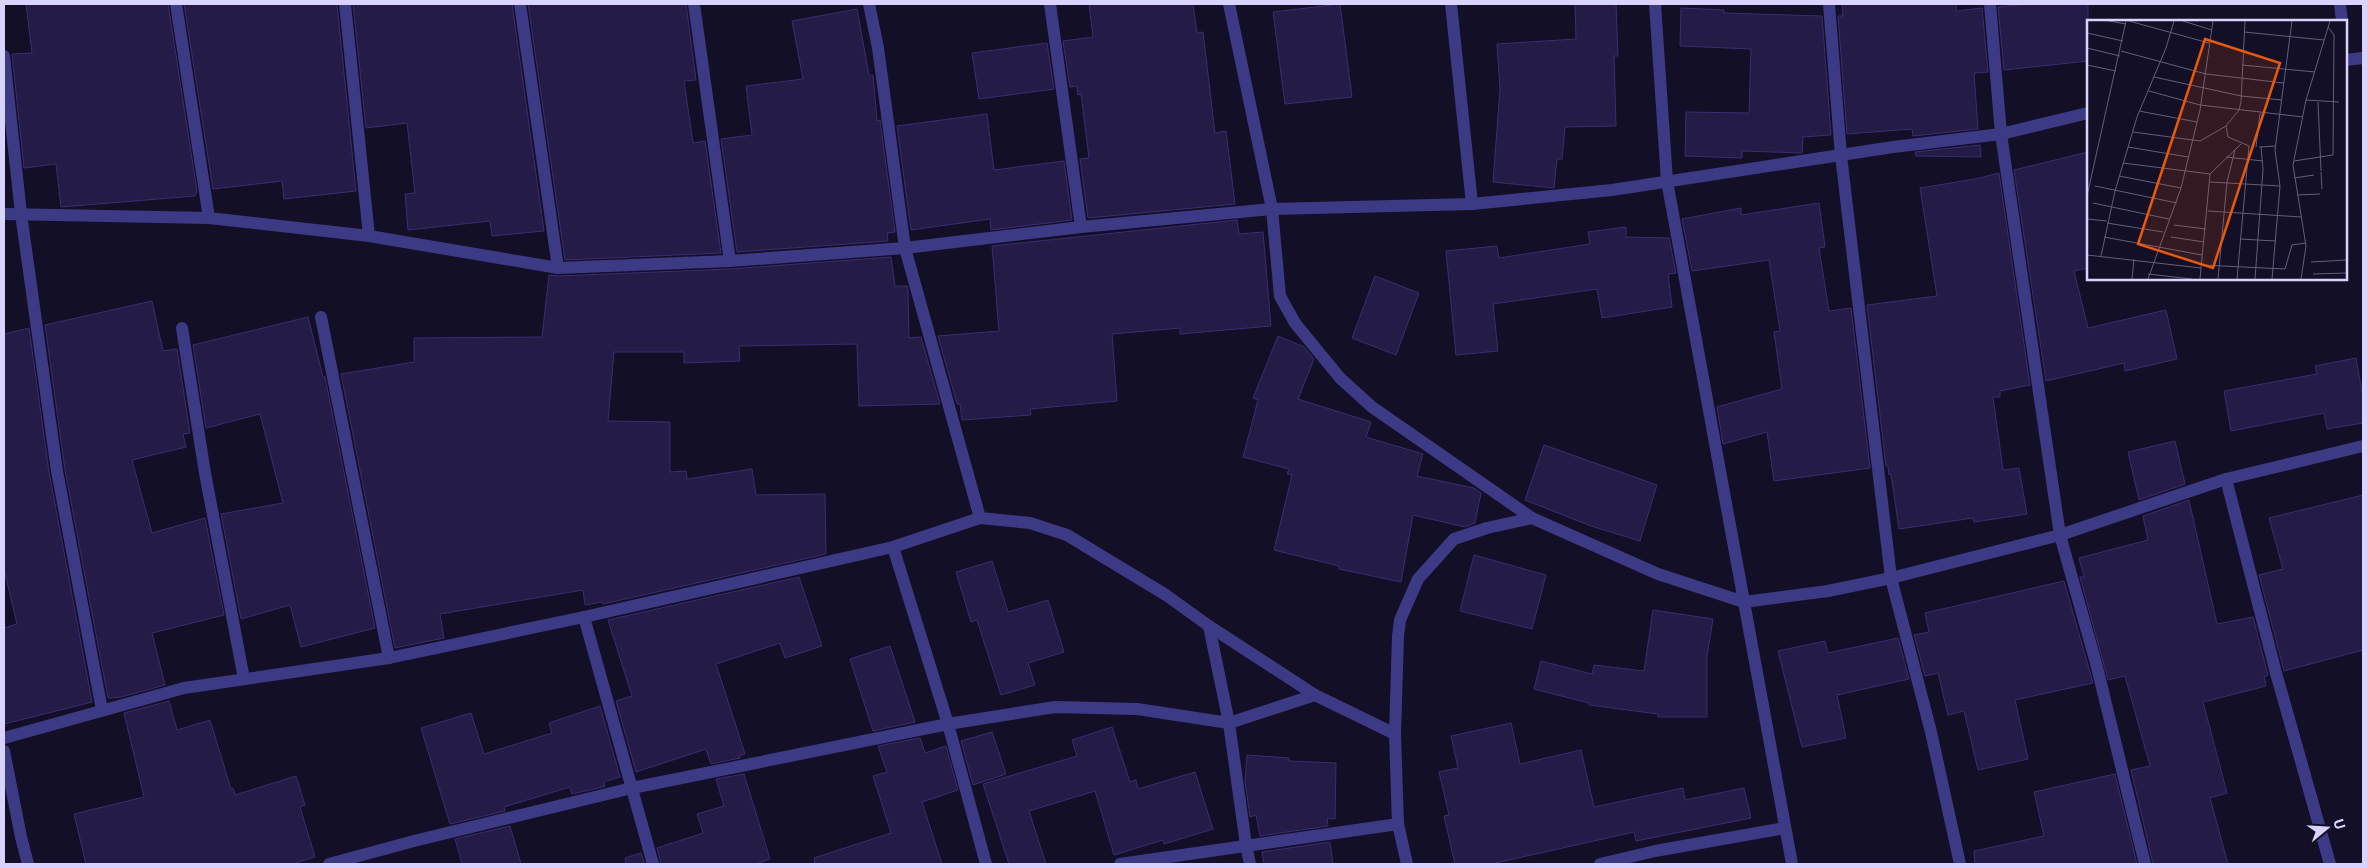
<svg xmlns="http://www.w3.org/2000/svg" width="2367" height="868" viewBox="0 0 2367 868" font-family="'Public Sans',sans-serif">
  <rect width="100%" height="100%" fill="#130f26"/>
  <!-- building -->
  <g fill="#241b47" stroke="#3b2d73">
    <polygon points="26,4 168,4 197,191 195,196 61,207 56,164 24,168 12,54 32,53"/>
    <polygon points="184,4 337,4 356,191 284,199 282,181 213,189"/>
    <polygon points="353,4 512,4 544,231 492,236 490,221 408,230 405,194 415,193 407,123 366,128"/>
    <polygon points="528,4 686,4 696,80 684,81 693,143 705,141 721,253 565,260"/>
    <polygon points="1089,4 1193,4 1197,33 1203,32 1215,133 1226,131 1235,204 1088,218 1080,159 1089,158 1081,94 1078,95 1077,86 1070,87 1063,41 1093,37"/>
    <polygon points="1340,4 1352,97 1285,104 1273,12"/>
    <polygon points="1575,4 1616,4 1618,56 1614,56 1616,126 1565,127 1562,159 1557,159 1554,188 1493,182 1500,89 1497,44 1576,39"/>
    <polygon points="1842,4 1956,4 1956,11 1982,8 1988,72 1974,73 1978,129 1913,136 1912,129 1847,134 1838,16 1843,16"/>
    <polygon points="2026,4 2088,4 2088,61 2004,70 1998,7"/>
    <polygon points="1681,8 1724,10 1724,13 1822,16 1831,135 1803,137 1802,153 1742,151 1742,158 1685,156 1686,112 1749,113 1751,49 1680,46"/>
    <polygon points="857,9 869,75 873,75 877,121 880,120 895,232 887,233 888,241 737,252 721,139 752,135 746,86 803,79 792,21"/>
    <polygon points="1047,43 1054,89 979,99 972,53"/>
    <polygon points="987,114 994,170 1064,161 1072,220 991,230 990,219 911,230 897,126"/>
    <polygon points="1980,145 1981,157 1916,156 1915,152"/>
    <polygon points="2088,152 2088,268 2074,271 2088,328 2166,310 2177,359 2125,371 2124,363 2046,381 2014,170"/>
    <polygon points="1999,173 2030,385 2000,391 2000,397 1993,397 2003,470 2019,468 2027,514 1974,522 1973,518 1899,529 1891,474 1889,475 1888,466 1886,466 1867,305 1937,296 1920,188 1975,179"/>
    <polygon points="1819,203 1825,247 1819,248 1829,311 1851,308 1870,468 1774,481 1767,432 1723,444 1717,407 1782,389 1774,332 1780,331 1769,260 1692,271 1682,219 1741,208 1741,215"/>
    <polygon points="1237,220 1239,234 1263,232 1271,326 1180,334 1180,328 1112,334 1117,401 1030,409 1031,415 962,420 960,404 957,404 938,336 999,331 992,246"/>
    <polygon points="1626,227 1626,237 1669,238 1676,273 1668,274 1672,307 1602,318 1597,289 1493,304 1498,351 1456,355 1446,251 1497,246 1499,258 1590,244 1588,232"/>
    <polygon points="891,257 895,286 907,286 908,290 909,338 921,337 940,404 859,406 857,344 739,346 740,361 684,363 684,352 614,352 608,421 670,422 670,472 686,471 687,479 752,469 756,495 825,494 826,554 603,604 602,602 585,605 583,590 440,614 444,638 395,648 341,374 414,362 414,338 542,337 549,275 558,276 730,269"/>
    <polygon points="1375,276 1419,293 1396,355 1352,338"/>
    <polygon points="152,301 163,351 177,349 190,433 183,434 186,447 132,460 152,533 205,518 224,615 152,633 165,685 121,697 108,698 65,470 45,325"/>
    <polygon points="308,317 323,377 325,377 375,628 301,647 290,605 241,619 221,514 283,503 260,414 206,428 193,345"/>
    <polygon points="29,328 49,472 92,702 4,724 4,628 17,624 4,569 4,334"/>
    <polygon points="1278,336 1304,347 1314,359 1298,399 1371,422 1366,437 1423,454 1417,476 1474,488 1481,493 1475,523 1465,527 1413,515 1401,582 1339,569 1339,566 1274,550 1292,475 1287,474 1289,469 1243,457 1258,400 1253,398"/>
    <polygon points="2356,358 2363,398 2363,423 2327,429 2324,413 2231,431 2224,391 2317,374 2315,366"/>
    <polygon points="2175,441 2185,484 2139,500 2128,452"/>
    <polygon points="1544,445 1657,485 1640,541 1591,526 1525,500"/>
    <polygon points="2363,495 2363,650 2284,671 2259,575 2283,569 2269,518"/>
    <polygon points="2189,500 2217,624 2253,617 2268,675 2264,677 2266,686 2203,702 2227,793 2210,798 2228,864 2153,864 2131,770 2150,766 2125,676 2108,680 2080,577 2084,577 2079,558 2148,540 2143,516"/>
    <polygon points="1474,555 1546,575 1532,629 1460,611"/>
    <polygon points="992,561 1008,612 1048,600 1064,652 1028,663 1035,685 1001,695 977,620 971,622 956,572"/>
    <polygon points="799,577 822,646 785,658 780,643 716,664 745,754 739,756 740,758 711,764 706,749 636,772 616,701 632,696 608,620"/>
    <polygon points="2064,581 2093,683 2015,700 2028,759 1978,770 1964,711 1948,715 1938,673 1925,676 1914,635 1929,632 1925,613"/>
    <polygon points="1653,610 1713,619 1707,656 1707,717 1658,717 1658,714 1589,705 1589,703 1534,689 1541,661 1592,674 1594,665 1644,671"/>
    <polygon points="1898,638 1909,679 1837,695 1846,738 1802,747 1778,651 1825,641 1828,653"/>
    <polygon points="890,646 915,722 873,731 850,659"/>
    <polygon points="169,701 177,730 210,720 231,789 233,788 235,795 296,776 305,805 300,807 315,857 292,864 86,864 74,814 144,797 124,713"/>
    <polygon points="600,706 620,777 604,782 605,786 598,788 572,794 570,787 504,807 505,811 450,824 421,728 471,713 484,754 552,733 549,723"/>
    <polygon points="1511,723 1520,764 1581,750 1594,807 1683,788 1685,800 1744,788 1751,818 1636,841 1634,832 1491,864 1455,864 1444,816 1449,815 1439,772 1458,768 1451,736"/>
    <polygon points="1112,727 1130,782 1136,780 1138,789 1195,772 1213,829 1164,844 1163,840 1114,855 1095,791 1029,811 1046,864 1009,864 983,784 1077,756 1072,740"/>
    <polygon points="992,732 1006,774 973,785 961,741"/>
    <polygon points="920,738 925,753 946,746 958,790 922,802 942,864 815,864 814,858 891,833 873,776 887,772 878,746"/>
    <polygon points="1247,755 1289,758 1289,761 1336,763 1335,819 1327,818 1328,826 1260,836 1256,815 1250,817 1245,781"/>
    <polygon points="744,774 770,859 755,864 661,864 657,848 703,833 697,814 724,806 716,779"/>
    <polygon points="2115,774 2137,864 1975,864 1974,851 2044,836 2034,792"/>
    <polygon points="510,826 521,864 462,864 455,839"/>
    <polygon points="1330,842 1333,864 1264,864 1262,852"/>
    <polygon points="641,853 645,864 626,864 625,858"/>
  </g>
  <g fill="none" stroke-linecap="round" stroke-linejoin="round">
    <!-- minor -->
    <g stroke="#3d3a85" stroke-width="12">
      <polyline points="176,4 209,218"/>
      <polyline points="345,4 369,236"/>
      <polyline points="520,4 558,268"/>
      <polyline points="694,4 730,261"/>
      <polyline points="869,4 878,48 905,248 980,518"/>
      <polyline points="1050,4 1081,227"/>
      <polyline points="1229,4 1272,209 1280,296 1295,323 1340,378 1372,407 1532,518 1658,574 1744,602 1828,591 1891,578 2060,535 2226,479 2363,446"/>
      <polyline points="1451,4 1472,204"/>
      <polyline points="1655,4 1667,181 1792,864"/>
      <polyline points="1829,4 1841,156 1891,578 1931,732 1960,864"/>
      <polyline points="1990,4 2001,134 2060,535 2096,663 2145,864"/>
      <polyline points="2340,4 2342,21"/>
      <polyline points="4,56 21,214 57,471 102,710"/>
      <polyline points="2346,60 2363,58"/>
      <polyline points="4,214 209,218 369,236 558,268 730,261 905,248 1081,227 1272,209 1472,204 1612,190 1893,147 2001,134 2088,113"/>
      <polyline points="321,317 389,658"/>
      <polyline points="182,328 205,473 244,679"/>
      <polyline points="2226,479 2276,673 2330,864"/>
      <polyline points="893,547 948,724 986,864"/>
      <polyline points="584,617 653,864"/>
      <polyline points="1209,626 1229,723 1246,845 1250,864"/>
      <polyline points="4,738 184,688 389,658 584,617 893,547 980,518 1030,523 1067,535 1166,595 1209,626 1315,695 1395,734"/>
      <polyline points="4,751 21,837 28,864"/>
      <polyline points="1398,824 1407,864"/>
      <polyline points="329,864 414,841 632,788 948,724 1055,707 1137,709 1229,723 1315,695"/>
      <polyline points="1120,864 1398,824 1395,734 1398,636 1400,620 1418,579 1454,539 1487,528 1532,518"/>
      <polyline points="1600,864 1655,851 1785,828"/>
    </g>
  </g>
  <!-- overview -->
  <g transform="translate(2087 20)">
    <rect width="260" height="260" fill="#130f26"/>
    <path fill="none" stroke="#625e7d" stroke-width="1" d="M22 1 39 4M42 1 122 23M96 1 125 10M243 1 219 80 252 82M157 12 237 20M0 13 36 21M0 28 33 36M34 31 119 54 197 63M0 45 29 51M155 45 228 52M67 57 154 76 195 80M62 71 113 85 216 97M231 82 234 151M52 91 110 102M139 106 141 117 162 126 150 259M46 112 113 121 139 106 152 90 154 82 158 1M41 127 101 137M169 127 173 93M172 127 189 126M139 137 176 141M207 141 246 135 247 15 241 7M36 143 123 154M234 152 235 169M32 156 94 168M207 158 227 155M123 162 193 166M8 166 90 183M210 175 233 174M0 176 39 1M6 183 82 199M121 191 214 197M0 199 20 201M20 203 76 212M87 205 119 209M17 217 115 235M84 217 117 222M153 219 189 221M0 235 114 248M14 236 28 171 50 97 79 28 87 1M224 242 260 240M115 245 198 249 205 225 219 223M61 254 105 259M226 254 260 253M45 259 47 239M61 259 94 168 113 90 126 1M113 259 123 154 154 124M131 259 140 162 148 130M168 259 176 150 174 127M185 259 193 166 188 130 205 1M214 259 219 226 206 145 219 80"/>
    <path fill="#e8590c" fill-opacity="0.15" stroke="#e8590c" stroke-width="2.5" d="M118 19 193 43 126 248 51 224Z"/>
    <rect width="260" height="260" fill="none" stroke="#d9d4ff" stroke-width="2.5"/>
  </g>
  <!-- border -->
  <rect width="2367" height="868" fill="none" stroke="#d9d4ff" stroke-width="10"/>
  <!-- north arrow -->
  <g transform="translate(2327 828) rotate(72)" stroke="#130f26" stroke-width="4" paint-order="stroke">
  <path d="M0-4L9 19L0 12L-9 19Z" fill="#d9d4ff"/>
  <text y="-8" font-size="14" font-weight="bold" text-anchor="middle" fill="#d9d4ff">U</text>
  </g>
</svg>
